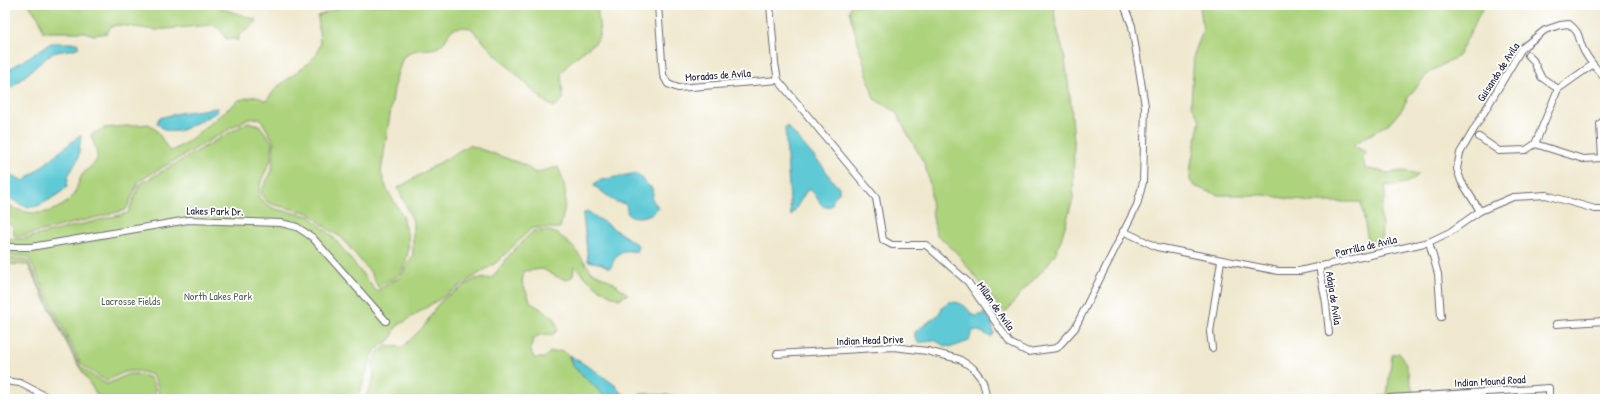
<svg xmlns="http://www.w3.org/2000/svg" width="1610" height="404" viewBox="0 0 1610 404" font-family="'Patrick Hand',sans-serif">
  <rect width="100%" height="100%" fill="#fff"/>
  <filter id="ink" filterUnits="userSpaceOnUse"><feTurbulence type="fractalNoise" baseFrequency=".025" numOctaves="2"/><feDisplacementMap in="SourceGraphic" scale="8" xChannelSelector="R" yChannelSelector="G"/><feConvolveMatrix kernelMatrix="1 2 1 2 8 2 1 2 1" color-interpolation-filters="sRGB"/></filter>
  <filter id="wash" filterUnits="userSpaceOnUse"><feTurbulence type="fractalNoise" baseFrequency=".012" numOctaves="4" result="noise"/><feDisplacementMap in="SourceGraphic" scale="16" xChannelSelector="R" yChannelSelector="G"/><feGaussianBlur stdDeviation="0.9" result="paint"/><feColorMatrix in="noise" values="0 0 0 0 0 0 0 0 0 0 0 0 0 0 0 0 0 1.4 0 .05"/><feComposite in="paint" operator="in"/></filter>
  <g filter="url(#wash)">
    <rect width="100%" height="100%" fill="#efe8ce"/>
    <!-- green -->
    <g fill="#add37d" stroke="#687a5c">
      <path d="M29 5H215L223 9 257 20C251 30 246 28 239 35L238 40 225 38C222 31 218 26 211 25L155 30 120 25C114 25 110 26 107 33L94 35 84 32H43L40 20Z"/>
      <path d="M345 5H597L600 33 598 39 595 43 572 60 561 73 563 99 554 107 545 102 489 48 471 28C441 24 454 40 436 48 430 50 424 49 417 50 412 51 407 55 403 57L395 82 381 172 387 190 403 216C402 223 407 230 408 237 410 248 406 269 397 276 392 280 384 283 378 287L371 273 341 237 329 230 309 213 275 205 267 202 261 195 262 189 272 171 274 142 260 118 247 119 139 181 126 210 21 236 14 235 13 226 5 222V201C23 219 56 216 72 197 77 191 78 181 82 175 86 169 95 165 97 159 98 152 93 142 91 135L104 128 149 124 157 131 170 152 187 142 239 100 256 96 266 101 277 87 304 67 317 54 320 44 318 16Z"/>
      <polygon points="851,5 1054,5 1055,19 1065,60 1071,105 1074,142 1073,199 1061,240 1055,254 1045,268 1022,292 1005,313 1000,308 956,252 936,234 932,211 930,185 925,165 895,111 874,99 849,11"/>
      <path d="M1200 5H1484L1458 56 1428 73 1409 96 1402 109 1391 122 1353 145 1367 153 1363 157 1365 168 1388 173 1403 171 1419 174C1409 185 1399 184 1385 186V197L1380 212 1382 226 1381 240 1368 241 1361 202H1310L1264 195H1218L1194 186 1190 180 1191 164 1200 120 1191 104 1194 54 1203 31Z"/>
      <path d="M248 122 259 125 272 142 271 160 261 181 258 197 266 204 275 209 309 216 333 237 376 291 400 277 413 255V221L398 188 469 145 525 165 535 173 558 167C569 191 566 204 560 228H532L497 262 396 327 391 339 375 350 357 399H159L158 386 152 375C131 368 126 370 107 381L96 375 81 364 28 256H5V238L22 239 128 213 140 184Z"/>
      <path d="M533 231H550L558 234 574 248 592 272 611 281 628 294 619 299C599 291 589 281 574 266L573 276 567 280 555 276 543 269 524 271 522 282 531 303 554 317 558 330 552 335 542 334 534 338 530 349 534 358H544L550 352 564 351C571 357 570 363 576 369 586 380 599 387 608 399H364L371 386 374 376 373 364 378 352 387 346 403 347 425 325 435 308 443 299 475 279 492 278 511 253Z"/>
      <path d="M5 259H27L80 366 94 377 107 384C128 376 126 369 150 378L155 387 156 399H105L97 395 75 360 28 265 5 264Z"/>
      <polygon points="1399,353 1406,364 1413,393 1387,395 1392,355"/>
    </g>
    <!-- water -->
    <g fill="#5ecad6" stroke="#407688">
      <polygon points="51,43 77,43 79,47 74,49 52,53 12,87 5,90 5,72"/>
      <path d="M217 108 218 111C211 116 203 119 196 123 182 131 169 137 157 123L159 118 179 113Z"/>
      <path d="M787 126 824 168 834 183 839 187V193L835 196 831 206 824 207C818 203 817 195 811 190H807L791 216 785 127Z"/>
      <path d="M79 136H81L78 159 68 176 67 187C61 193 55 196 49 200 29 213 23 206 5 195V172L24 181Z"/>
      <path d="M632 174C641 173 641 178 646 183 648 185 650 187 652 188L653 196 651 198 658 207C653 217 637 219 628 215L626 204 616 202 593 185 600 180Z"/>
      <path d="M587 211 638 245 637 251 636 252C621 248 616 254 611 267L609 268 602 264 588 261 583 214Z"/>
      <path d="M949 302C960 301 967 306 972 315L977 316 985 313 992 323 994 334 991 337 979 331H972L969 341 952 347 945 346 934 340 918 343 915 338V332L938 315 943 307Z"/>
      <path d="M569 355 597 372 616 386 619 391 632 399C636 398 637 396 640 394 645 393 695 397 700 399H608L573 366Z"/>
    </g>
  </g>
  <g filter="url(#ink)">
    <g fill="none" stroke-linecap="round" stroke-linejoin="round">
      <!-- minor casing -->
      <g stroke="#6a676e" stroke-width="8">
        <g id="minor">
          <polyline points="658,5 663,75 668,84 678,88 778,80"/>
          <polyline points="770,5 775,63 778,80 876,198 883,240 892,245 926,245 968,282 1010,343 1028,352 1057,348 1075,328 1137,205 1143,182 1145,106 1132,26 1124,5"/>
          <polyline points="1528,55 1533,60 1541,77 1558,89"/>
          <polyline points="1479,137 1499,151 1526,150 1535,144 1583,159 1602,158 1600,124 1605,119"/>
          <polyline points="1535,144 1558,89 1592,65"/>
          <path d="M1480 211 1461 181 1457 169 1460 153 1522 48 1545 30 1560 25 1569 24C1582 34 1577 38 1584 51 1590 62 1596 69 1605 78"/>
          <polyline points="1123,231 1157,247 1278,271 1299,271 1429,242 1450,232 1480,211 1513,197 1546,195 1595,209 1605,209"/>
          <polyline points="1429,242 1438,274 1441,317"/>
          <polyline points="5,247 31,247 188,220 281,223 297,227 312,237 386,321"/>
          <polyline points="1319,266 1326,303 1329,333"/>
          <polyline points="1556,324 1605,321"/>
          <polyline points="1212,348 1210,332 1221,261"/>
          <polyline points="777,354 893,347 927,351 959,359 973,368 983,381 987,399"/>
          <polyline points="5,381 20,383 51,399"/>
          <polyline points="1374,399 1549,388 1549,399"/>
        </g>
      </g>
      <!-- minor -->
      <use href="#minor" stroke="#fff" stroke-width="6"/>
    </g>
  </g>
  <g text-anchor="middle" stroke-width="3.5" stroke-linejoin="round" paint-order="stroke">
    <!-- street labels -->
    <g font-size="11" fill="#22223b" stroke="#fff">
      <text transform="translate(1498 72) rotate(-57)" y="4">Guisando de Avila</text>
      <text transform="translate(718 75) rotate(-4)" y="4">Moradas de Avila</text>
      <text transform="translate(215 211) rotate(1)" y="4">Lakes Park Dr.</text>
      <text transform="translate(1366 246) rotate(-13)" y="4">Parrilla de Avila</text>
      <text transform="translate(1334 298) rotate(81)" y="4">Adaja de Avila</text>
      <text transform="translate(996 306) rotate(55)" y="4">Millan de Avila</text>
      <text transform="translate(870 340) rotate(-2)" y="4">Indian Head Drive</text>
      <text transform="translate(1490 381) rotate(-3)" y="4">Indian Mound Road</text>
    </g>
    <!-- park labels -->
    <g font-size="11" fill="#536052" stroke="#fff">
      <text x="218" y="300">North Lakes Park</text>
      <text x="131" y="305">Lacrosse Fields</text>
    </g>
  </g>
  <!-- margin -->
  <rect width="1610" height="404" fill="none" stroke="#fff" stroke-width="20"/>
</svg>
